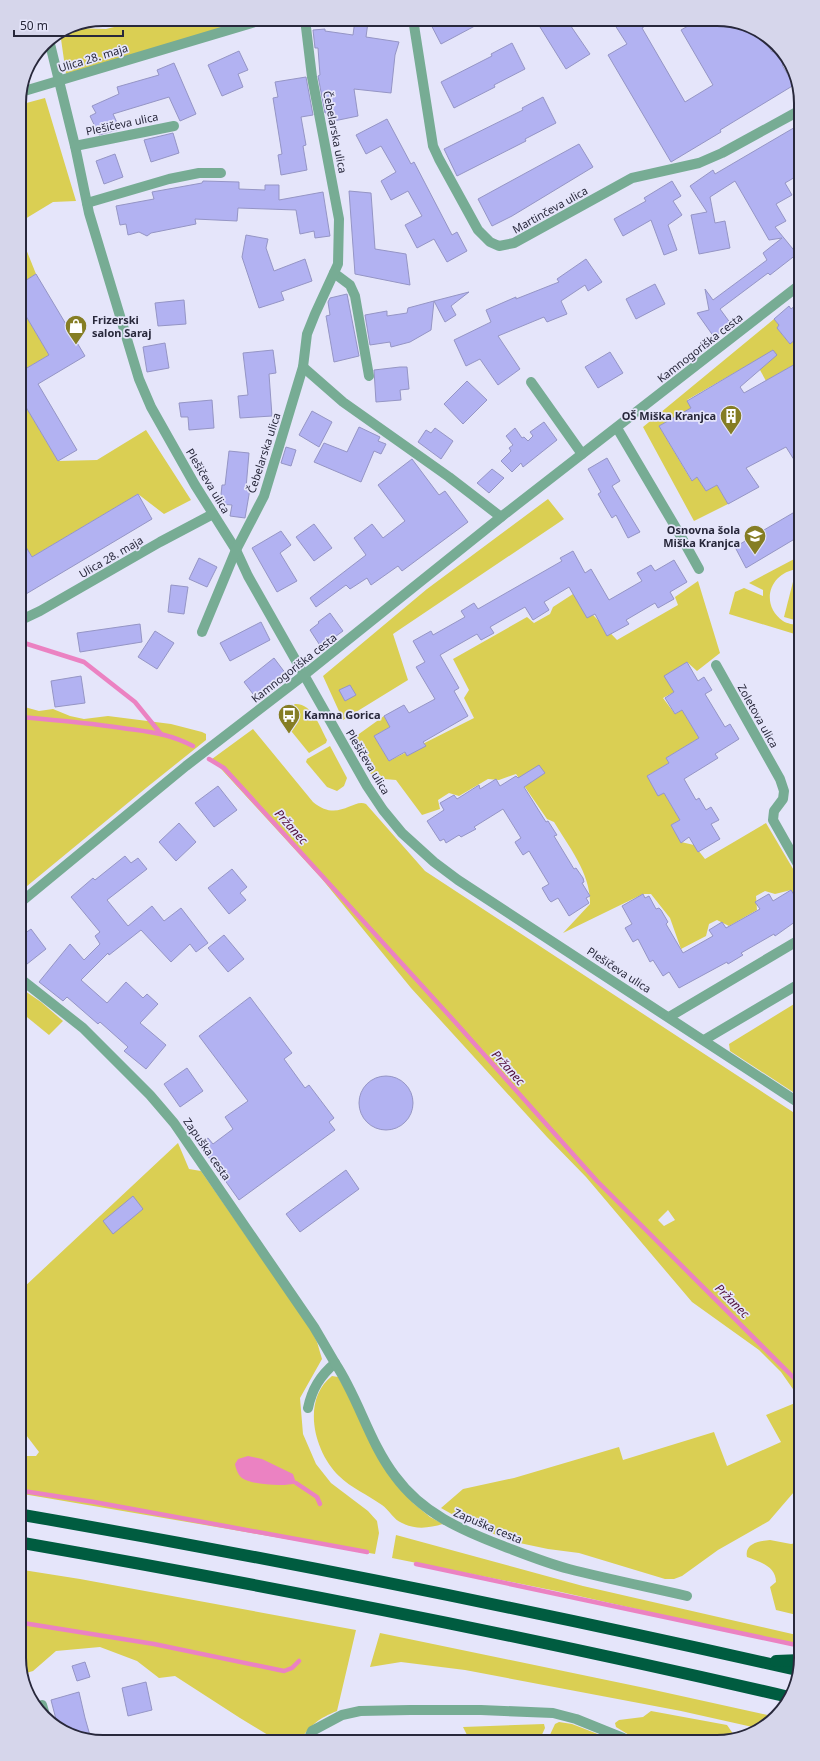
<svg xmlns="http://www.w3.org/2000/svg" width="820" height="1761" viewBox="0 0 820 1761" font-family="'Noto Sans',sans-serif">
  <rect width="100%" height="100%" fill="#e5e5fa"/>
  <!-- green -->
  <g fill="#dacf53" fill-rule="evenodd">
    <polygon points="147,19 252,19 66,74 60,32 67,28 106,29"/>
    <polygon points="45,98 76,201 53,202 20,222 19,105"/>
    <polygon points="20,234 36,274 20,284"/>
    <polygon points="20,306 49,355 20,372"/>
    <polygon points="774,319 779,325 777,328 790,344 797,338 797,363 766,381 755,361 687,400 691,408 659,426 691,480 697,477 706,491 717,485 728,504 694,521 643,427"/>
    <polygon points="20,397 58,461 97,460 146,430 191,500 164,514 138,494 32,557 20,537"/>
    <polygon points="548,499 564,519 393,634 408,680 343,720 323,676 427,589"/>
    <path d="M798 557V569C770 572 759 604 783 621 787 624 794 624 798 626V635L729 614 735 592 744 588 763 596V590L749 583Z"/>
    <polygon points="795,574 798,575 798,621 784,617"/>
    <path d="M698 581 720 653 697 671 687 662 674 692 663 698 675 714 682 710 699 738 666 758 669 763 647 776 658 795 664 793 680 820 671 825 681 842 694 845 705 859 766 823 799 879V903L791 890 775 894 765 891 756 896 757 910 729 926 717 920 709 924 706 936 681 949 670 918 651 894H643L563 933 590 904C591 874 569 847 554 822L547 819 516 774 499 780 488 779 459 796 449 793 438 800 440 809 422 815 396 780 373 778 352 739 384 716 390 727 374 736 389 761 474 718 464 698 469 690 453 659 527 617 534 623 550 614 553 607 573 594 617 640 678 605 675 597Z"/>
    <path d="M295 704C312 703 320 727 327 740L326 743 309 753 283 721 281 714Z"/>
    <polygon points="21,706 39,711 53,709 70,716 84,719 108,716 171,724 202,732 206,734 206,740 146,788 21,891"/>
    <path d="M253 729 313 802C338 823 353 798 366 804L425 871 799 1116 800 1396 795 1392 781 1372 759 1350 692 1302 586 1177 547 1137 411 988 322 879 212 759ZM668 1210 675 1220 664 1226 658 1220Z"/>
    <polygon points="330,746 347,778 344,786 337,791 327,787 306,762 307,759"/>
    <polygon points="22,989 41,1002 63,1021 49,1035 22,1013"/>
    <polygon points="799,1001 799,1096 730,1051 729,1044"/>
    <polygon points="178,1143 189,1169 201,1171 310,1328 317,1342 322,1359 300,1398 303,1434 316,1464 331,1483 368,1511 377,1521 379,1533 375,1554 23,1494 23,1456 36,1456 39,1452 23,1431 22,1289"/>
    <path d="M332 1376 338 1377 413 1503 430 1517 443 1524C429 1528 416 1530 402 1523 394 1520 389 1510 382 1505 368 1495 351 1488 339 1476 314 1452 301 1400 332 1376Z"/>
    <polygon points="800,1401 800,1485 769,1521 718,1550 682,1576 674,1579 665,1579 579,1553 548,1549 510,1541 464,1521 441,1508 463,1489 514,1478 619,1447 623,1460 714,1432 727,1466 781,1442 766,1415"/>
    <polygon points="396,1535 583,1586 801,1636 801,1646 561,1592 392,1558"/>
    <path d="M770 1540 791 1544 801 1542V1616L776 1610 770 1587 776 1582C776 1566 760 1562 747 1557 744 1543 760 1541 770 1540Z"/>
    <path d="M23 1570 80 1579 356 1630 337 1711C319 1718 311 1725 300 1740L278 1741 240 1718 175 1676 159 1678 137 1661 100 1647 56 1651 33 1671 23 1674Z"/>
    <polygon points="380,1633 645,1688 772,1716 757,1728 681,1711 465,1670 401,1662 370,1667"/>
    <polygon points="651,1711 727,1725 736,1738 634,1738 616,1727 615,1723 619,1720 643,1717"/>
    <polygon points="559,1722 572,1724 608,1738 548,1739 555,1724"/>
    <polygon points="544,1724 545,1728 540,1739 469,1739 463,1727"/>
  </g>
  <!-- water -->
  <path fill="#eb82c2" d="M248 1456 262 1459 293 1474 296 1483C286 1487 251 1485 242 1478 238 1475 236 1469 235 1464L238 1459Z"/>
  <g fill="none" stroke-linecap="round" stroke-linejoin="round">
    <!-- stream -->
    <g stroke="#eb82c2" stroke-width="4.5">
      <polyline points="21,642 84,662 135,702 161,734"/>
      <path d="M21 717C55 720 89 723 122 728 149 732 168 733 193 746"/>
      <polyline points="209,759 224,768 456,1023 597,1181 800,1384"/>
      <polyline points="296,1483 317,1497 320,1504"/>
      <polyline points="23,1491 94,1502 367,1552"/>
      <polyline points="416,1564 801,1646"/>
      <polyline points="23,1623 154,1644 284,1671 292,1668 299,1661"/>
    </g>
  </g>
  <!-- building -->
  <g fill="#b2b2f2" stroke="#9595c5">
    <polygon points="428,19 488,19 441,44"/>
    <polygon points="535,19 566,19 590,54 566,69"/>
    <polygon points="611,19 656,19 642,28 685,102 713,85 681,30 700,19 723,19 761,34 772,52 777,49 787,63 782,65 794,85 720,130 721,132 671,162 608,55 627,44"/>
    <polygon points="355,20 368,22 366,37 399,42 395,55 391,93 354,89 358,116 329,122 328,113 325,113 318,76 320,75 318,48 315,48 313,30 325,29 325,31 353,35"/>
    <polygon points="512,43 525,69 494,85 495,87 454,108 441,82 492,56 491,54"/>
    <polygon points="239,51 248,70 238,74 243,87 222,96 208,65"/>
    <polygon points="174,63 196,114 180,121 169,97 113,114 120,129 99,135 90,116 96,113 92,106 119,94 117,87 159,75 157,70"/>
    <polygon points="306,77 313,115 301,117 306,145 303,146 307,170 281,175 278,155 282,154 273,98 278,97 275,82"/>
    <polygon points="543,97 556,123 525,139 526,141 457,176 444,149 523,110 522,108"/>
    <polygon points="387,119 411,164 414,162 452,235 457,232 467,251 447,262 434,239 417,248 405,225 422,216 408,191 391,200 381,181 396,172 381,146 366,154 356,135"/>
    <polygon points="797,126 797,176 785,183 792,195 776,204 786,221 775,227 797,254 770,275 768,273 720,309 731,324 714,337 697,313 709,310 705,289 713,300 767,260 763,253 782,238 769,240 735,181 710,197 715,223 725,221 730,248 699,254 691,215 707,212 690,186 713,170 715,174"/>
    <polygon points="173,133 179,153 151,162 144,140"/>
    <polygon points="579,144 593,167 512,216 492,226 478,199"/>
    <polygon points="115,154 123,177 104,184 96,161"/>
    <polygon points="203,181 239,182 239,189 265,190 265,185 279,185 279,200 323,192 330,236 315,238 314,231 300,234 296,210 238,208 237,221 195,219 196,224 151,233 147,236 139,232 128,235 126,224 120,225 116,206 154,199 152,192 202,183"/>
    <polygon points="672,181 681,196 673,201 682,215 668,225 677,250 664,255 651,220 623,236 614,219 646,201 644,198"/>
    <polygon points="349,191 371,193 375,249 406,254 410,285 355,274"/>
    <polygon points="246,235 268,239 266,248 274,271 305,259 312,281 281,292 284,300 259,308 242,257"/>
    <polygon points="586,259 602,282 588,291 585,285 561,301 567,314 547,322 544,317 498,336 520,369 498,385 480,359 466,366 454,340 491,322 486,310 516,297 516,299 559,282 557,279"/>
    <polygon points="36,274 85,356 38,384 77,450 58,461 20,397 20,372 49,355 20,306 20,284"/>
    <polygon points="655,284 665,304 636,319 626,299"/>
    <polygon points="469,292 451,306 456,315 445,322 434,301"/>
    <polygon points="347,294 359,356 334,362 326,316 330,315 328,302 330,298"/>
    <polygon points="184,300 186,324 158,326 155,303"/>
    <polygon points="434,301 431,330 410,342 391,347 390,342 370,345 365,315 387,311 387,316 407,313 408,308"/>
    <polygon points="797,304 797,338 790,344 777,328 779,325 774,319 789,306 791,309"/>
    <polygon points="165,343 169,368 147,372 143,347"/>
    <polygon points="273,350 276,373 269,374 272,416 240,418 238,396 248,395 243,353"/>
    <polygon points="773,350 777,355 740,387 744,393 797,363 798,466 786,447 746,468 759,487 728,504 717,485 706,491 697,477 692,481 659,426 691,408 687,401"/>
    <polygon points="610,352 623,373 598,388 585,367"/>
    <polygon points="400,367 407,367 409,389 400,390 401,400 376,402 374,370"/>
    <polygon points="467,381 487,400 463,424 444,404"/>
    <polygon points="212,400 214,428 189,430 188,417 181,417 179,403"/>
    <polygon points="312,411 332,422 319,447 299,435"/>
    <polygon points="544,422 557,440 523,467 521,463 512,472 501,461 511,451 509,448 513,445 506,436 515,428 522,438 524,437 528,441 533,436 530,432"/>
    <polygon points="359,427 380,437 378,441 386,444 381,454 374,451 361,482 314,462 324,443 347,452"/>
    <polygon points="435,428 453,441 441,459 418,442 426,430 431,433"/>
    <polygon points="286,447 296,450 291,466 281,463"/>
    <polygon points="229,451 249,453 246,488 250,489 245,518 230,516 232,505 220,504 222,485 225,485"/>
    <polygon points="607,458 620,481 612,486 640,532 628,538 616,515 612,518 598,494 601,492 588,469"/>
    <polygon points="412,459 439,495 445,491 468,522 402,571 398,566 371,585 367,578 350,589 346,585 316,607 310,598 366,555 354,538 372,524 383,538 405,521 378,485"/>
    <polygon points="492,469 504,478 489,493 477,483"/>
    <polygon points="138,494 152,519 26,594 20,584 20,537 32,557"/>
    <polygon points="798,510 798,537 746,568 735,547"/>
    <polygon points="314,524 332,548 314,561 296,537"/>
    <polygon points="281,531 291,545 280,553 297,581 277,592 252,548"/>
    <polygon points="573,551 585,573 591,569 609,600 642,581 637,573 651,565 655,571 674,560 687,582 670,592 674,599 658,608 655,603 626,620 629,624 607,636 595,614 587,618 569,587 544,602 549,610 533,620 525,607 490,627 494,633 481,640 477,634 440,655 459,688 454,691 468,716 423,742 426,746 407,756 405,752 389,761 374,736 390,727 384,716 404,705 409,713 435,699 416,667 425,662 413,641 431,631 433,635 465,617 461,611 474,603 478,609 562,561 560,558"/>
    <polygon points="199,558 217,567 207,587 189,579"/>
    <polygon points="171,585 188,587 184,614 168,612"/>
    <polygon points="330,613 343,631 321,647 310,630 319,623 318,622"/>
    <polygon points="261,622 270,640 230,661 220,643"/>
    <polygon points="140,624 142,642 80,652 77,633"/>
    <polygon points="155,631 174,643 157,669 138,657"/>
    <polygon points="274,658 286,674 256,698 244,682"/>
    <polygon points="687,662 698,681 704,677 712,690 705,694 725,727 730,724 739,739 715,754 718,758 684,779 696,800 699,798 706,810 711,807 719,820 711,824 720,839 698,852 689,837 681,843 671,825 680,820 664,793 658,796 647,776 669,763 666,758 699,738 682,710 675,714 665,698 674,692 664,676"/>
    <polygon points="81,676 85,703 55,707 51,681"/>
    <polygon points="350,685 356,695 345,701 339,690"/>
    <polygon points="539,765 545,773 524,787 546,822 548,821 555,832 557,835 554,836 574,869 576,868 583,878 584,882 582,883 590,896 586,898 589,903 569,916 558,898 551,902 549,900 542,888 549,884 529,851 523,855 516,844 515,842 521,838 503,809 474,827 476,829 461,837 459,835 446,843 444,839 440,841 427,821 444,810 440,803 454,795 457,799 479,785 480,789 496,779 500,786 516,776 518,778"/>
    <polygon points="218,786 237,810 214,827 195,803"/>
    <polygon points="179,823 196,842 176,861 159,842"/>
    <polygon points="125,856 131,863 138,858 147,869 107,900 128,926 152,906 164,921 181,908 208,943 196,952 190,944 171,962 141,930 109,955 108,953 81,980 107,1003 126,982 143,998 147,994 158,1004 140,1023 166,1045 146,1069 124,1051 128,1047 100,1022 98,1024 67,997 63,1001 39,982 70,944 84,960 100,944 95,936 100,932 71,897 93,878 95,880"/>
    <polygon points="232,869 247,887 240,893 246,900 229,914 208,888"/>
    <polygon points="791,890 799,903 799,919 775,936 774,934 741,953 743,955 728,964 727,962 679,988 669,972 663,976 653,960 650,962 638,939 633,942 625,928 632,924 622,906 643,894 645,898 649,896 656,909 659,908 661,910 668,922 666,924 683,953 713,936 709,930 722,922 726,928 760,909 755,902 767,895 769,894 773,901"/>
    <polygon points="31,929 46,949 22,968 21,936"/>
    <polygon points="224,935 244,959 228,972 208,948"/>
    <polygon points="250,997 292,1053 284,1059 305,1088 309,1085 334,1118 329,1122 335,1130 239,1200 199,1144 208,1138 213,1144 233,1129 225,1117 248,1101 199,1036"/>
    <polygon points="187,1068 203,1091 180,1107 164,1084"/>
    <circle cx="386" cy="1103" r="27"/>
    <polygon points="346,1170 359,1189 300,1232 286,1214"/>
    <polygon points="133,1196 143,1209 113,1234 103,1221"/>
    <polygon points="85,1662 90,1677 77,1681 72,1666"/>
    <polygon points="146,1682 152,1710 128,1716 122,1688"/>
    <polygon points="79,1692 85,1718 91,1739 58,1727 51,1700"/>
  </g>
  <g fill="none" stroke-linecap="round" stroke-linejoin="round">
    <!-- street -->
    <g stroke="#77ac94" stroke-width="10">
      <polyline points="413,19 433,146 439,159 478,230 490,242 499,246 514,243 632,178 699,163 722,153 797,112"/>
      <polyline points="49,40 75,146 89,213 139,379 151,407 195,485 236,550 248,576 367,786 383,810 402,833 434,862 458,880 799,1103"/>
      <polyline points="21,92 265,19"/>
      <polyline points="75,146 174,126"/>
      <polyline points="87,203 169,179 199,173 221,173"/>
      <polyline points="334,273 350,285 355,296 369,376"/>
      <polyline points="303,367 343,402 449,477 501,517"/>
      <polyline points="531,382 582,454"/>
      <polyline points="617,428 679,533 699,569"/>
      <polyline points="21,620 40,611 160,542 213,514"/>
      <polyline points="202,632 236,550 264,496 303,367 307,334 315,314 338,264 339,219 312,77 305,19"/>
      <polyline points="716,665 780,779 784,791 783,799 774,811 773,820 799,866"/>
      <polyline points="21,902 186,766 304,675 501,517 797,287"/>
      <path d="M22 980 83 1028 150 1095 174 1123 314 1327 335 1363C320 1376 312 1389 308 1408"/>
      <polyline points="669,1017 799,940"/>
      <polyline points="704,1040 799,984"/>
      <path d="M335 1363C359 1399 369 1442 395 1476 422 1513 461 1530 503 1546 524 1554 546 1563 569 1569 608 1579 648 1587 687 1596"/>
      <polyline points="42,1705 45,1715"/>
      <polyline points="308,1740 312,1731 342,1715 360,1711 410,1710 481,1710 553,1713 576,1719 623,1738"/>
    </g>
    <!-- highway -->
    <g stroke="#005c40" stroke-width="12">
      <path d="M23 1515C283 1560 540 1612 797 1670"/>
      <path d="M23 1543C280 1588 535 1638 789 1697"/>
      <polyline points="776,1661 801,1660"/>
    </g>
  </g>
  <!-- icons -->
  <defs>
    <g id="shop-pin" transform="scale(1.15)"><path d="M0 17L-7.5 6A9.5 9.5 0 1 1 7.5 6Z" fill="#857d24" stroke="#e5e5fa"/><path d="M-5-2.5h2.3a2.7 3.5 0 0 1 5.4 0H5L5.5 6h-11ZM-1.5-2.5h3a1.5 2.3 0 0 0-3 0Z" fill="#fff"/></g>
    <g id="building-pin" transform="scale(1.15)"><path d="M0 17L-7.5 6A9.5 9.5 0 1 1 7.5 6Z" fill="#857d24" stroke="#e5e5fa"/><path d="M-4-6H4V6H1V3H-1V6H-4ZM-2.5-4.3h1.7v1.8h-1.7ZM.8-4.3h1.7v1.8H.8ZM-2.5-1h1.7V.8h-1.7ZM.8-1h1.7V.8H.8Z" fill="#fff"/></g>
    <g id="school-pin" transform="scale(1.15)"><path d="M0 17L-7.5 6A9.5 9.5 0 1 1 7.5 6Z" fill="#857d24" stroke="#e5e5fa"/><path d="M0-5L7-2L0 1L-7-2ZM-4 1L0 2.5L4 1V4Q0 6-4 4Z" fill="#fff"/></g>
    <g id="bus-pin" transform="scale(1.15)"><path d="M0 17L-7.5 6A9.5 9.5 0 1 1 7.5 6Z" fill="#857d24" stroke="#e5e5fa"/><path d="M-5-6H5V4H4V6H2V4H-2V6H-4V4H-5ZM-3.5-4V0h7V-4ZM-3.5 1.2v1.5H-2V1.2ZM2 1.2v1.5H3.5V1.2Z" fill="#fff"/></g>
  </defs>
  <g fill-rule="evenodd">
    <use href="#shop-pin" x="76" y="326"/>
    <use href="#building-pin" x="731" y="416"/>
    <use href="#school-pin" x="755" y="536"/>
    <use href="#bus-pin" x="289" y="715"/>
  </g>
  <g text-anchor="middle" stroke-width="3.5" stroke-linejoin="round" paint-order="stroke">
    <!-- street labels -->
    <g font-size="11" fill="#28283b" stroke="#e5e5fa">
      <text transform="translate(93 58) rotate(-17)" y="4">Ulica 28. maja</text>
      <text transform="translate(122 124) rotate(-12)" y="4">Plešičeva ulica</text>
      <text transform="translate(335 132) rotate(79)" y="4">Čebelarska ulica</text>
      <text transform="translate(550 210) rotate(-29)" y="4">Martinčeva ulica</text>
      <text transform="translate(700 348) rotate(-38)" y="4">Kamnogoriška cesta</text>
      <text transform="translate(264 453) rotate(-72)" y="4">Čebelarska ulica</text>
      <text transform="translate(208 481) rotate(59)" y="4">Plešičeva ulica</text>
      <text transform="translate(111 557) rotate(-30)" y="4">Ulica 28. maja</text>
      <text transform="translate(294 668) rotate(-38)" y="4">Kamnogoriška cesta</text>
      <text transform="translate(758 716) rotate(61)" y="4">Zoletova ulica</text>
      <text transform="translate(368 762) rotate(59)" y="4">Plešičeva ulica</text>
      <text transform="translate(619 970) rotate(33)" y="4">Plešičeva ulica</text>
      <text transform="translate(207 1149) rotate(55)" y="4">Zapuška cesta</text>
      <text transform="translate(488 1526) rotate(23)" y="4">Zapuška cesta</text>
    </g>
    <!-- poi labels -->
    <g font-size="11" font-weight="bold" fill="#28283b" stroke="#e5e5fa" text-anchor="start">
      <text x="92" y="324">Frizerski<tspan x="92" dy="13">salon Saraj</tspan></text>
      <text x="716" y="420" text-anchor="end">OŠ Miška Kranjca</text>
      <text x="740" y="534" text-anchor="end">Osnovna šola<tspan x="740" dy="13">Miška Kranjca</tspan></text>
      <text x="304" y="719">Kamna Gorica</text>
    </g>
    <!-- water labels -->
    <g font-size="12" font-style="italic" fill="#4f0d3a" stroke="#e5e5fa">
      <text transform="translate(291 827) rotate(48)" y="4">Pržanec</text>
      <text transform="translate(508 1068) rotate(48)" y="4">Pržanec</text>
      <text transform="translate(732 1301) rotate(45)" y="4">Pržanec</text>
    </g>
  </g>
  <!-- crop -->
  <path d="M0 0H820V1761H0ZM103 26H717A77 77 0 0 1 794 103V1658A77 77 0 0 1 717 1735H103A77 77 0 0 1 26 1658V103A77 77 0 0 1 103 26Z" fill="#d6d6eb" fill-rule="evenodd"/>
  <path fill="none" stroke="#28283b" stroke-width="2" d="M103 26H717A77 77 0 0 1 794 103V1658A77 77 0 0 1 717 1735H103A77 77 0 0 1 26 1658V103A77 77 0 0 1 103 26Z"/>
  <!-- scale -->
  <path d="M14 30v6h109v-6" fill="none" stroke="#28283b" stroke-width="2"/>
  <text x="20" y="30" font-size="12" fill="#28283b" stroke="#e5e5fa" stroke-width="3" paint-order="stroke">50 m</text>
</svg>
